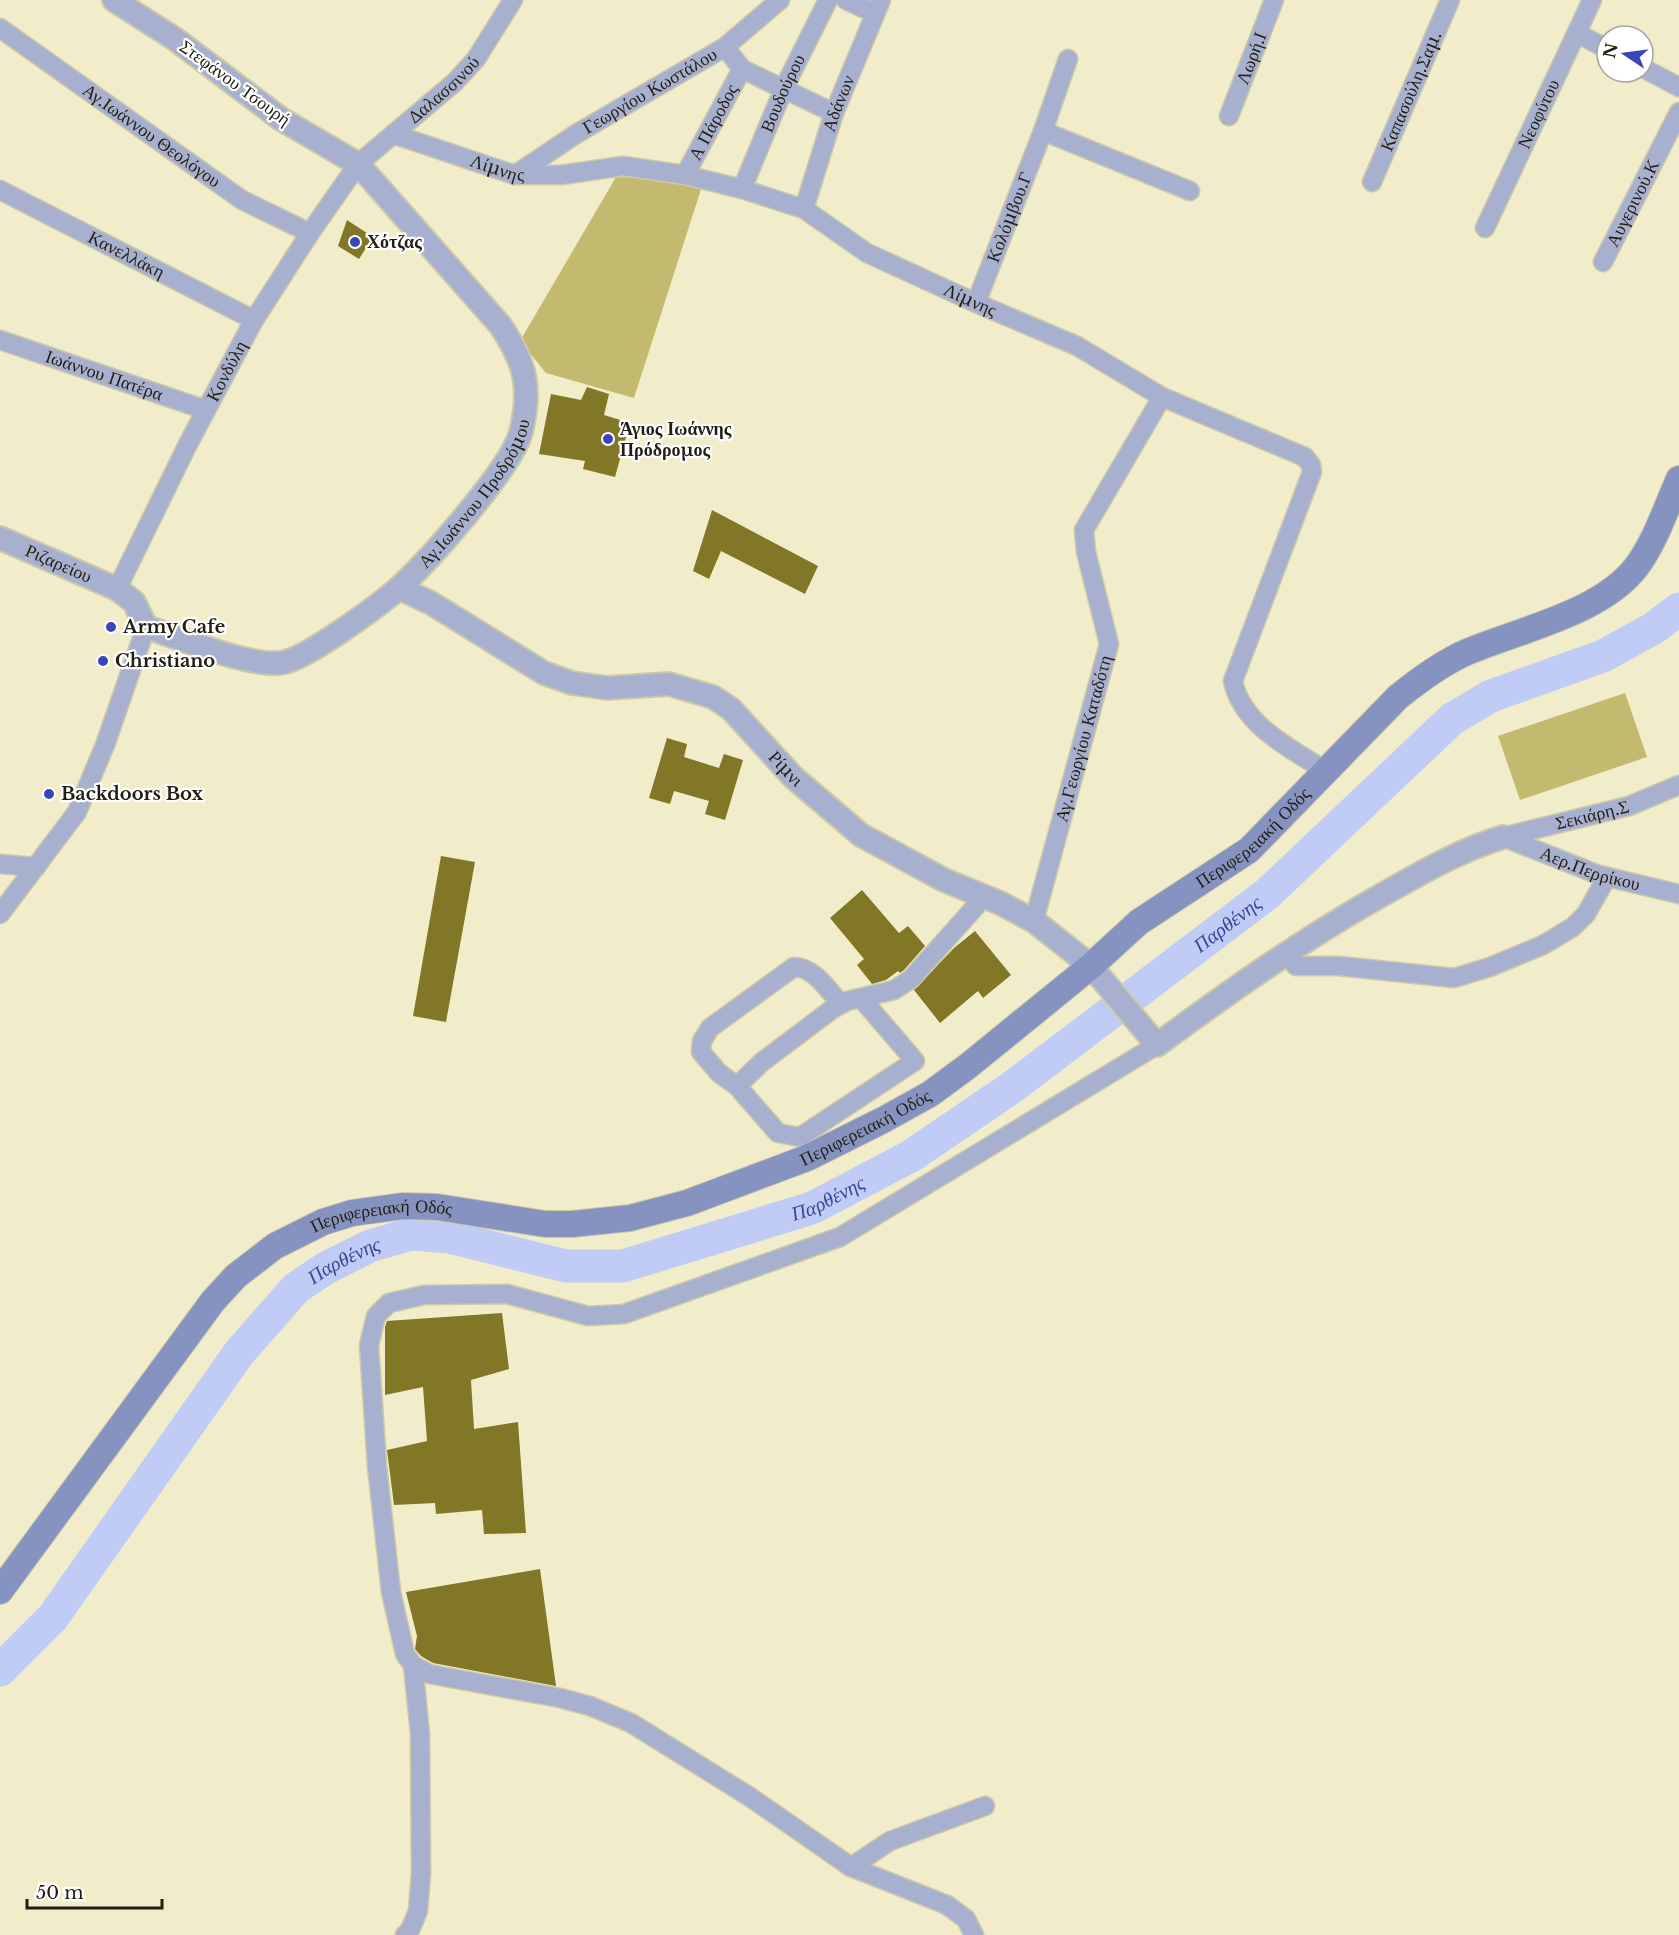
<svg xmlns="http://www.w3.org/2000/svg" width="1679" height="1935" viewBox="0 0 1679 1935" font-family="'Libre Baskerville',serif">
  <rect width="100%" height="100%" fill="#f1edcb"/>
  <!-- green -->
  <g fill="#c3ba6f">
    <polygon points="616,177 704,180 634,398 546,373 520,341"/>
    <polygon points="1625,693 1647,757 1520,800 1498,736"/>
  </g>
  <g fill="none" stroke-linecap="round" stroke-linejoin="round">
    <!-- river -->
    <path stroke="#c0ccf6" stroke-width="33" id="s1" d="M0 1670 53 1617 239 1353 296 1288 326 1268 370 1246 411 1234 449 1237 566 1266H623L812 1208 911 1156 1011 1088 1267 894 1452 719 1491 696 1603 656 1654 628 1679 609"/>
  </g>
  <!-- building -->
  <g fill="#817726">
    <polygon points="347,220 373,237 359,259 338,246"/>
    <polygon points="587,387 609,394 604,415 630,423 615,477 583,469 585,461 539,454 551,394 581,400"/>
    <polygon points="712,510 818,566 805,594 721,551 709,579 693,571"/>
    <polygon points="667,738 687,744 684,757 719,768 724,754 743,760 725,820 705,814 709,801 674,791 670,804 649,798"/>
    <polygon points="441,856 475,862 446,1022 413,1016"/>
    <polygon points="862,890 899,933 908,926 925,946 904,970 900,973 898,971 886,980 872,984 857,965 864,959 830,918"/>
    <polygon points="975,931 1011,975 983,998 978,991 940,1023 914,990 954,948"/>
    <polygon points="502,1313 509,1369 471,1380 474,1429 518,1422 526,1533 484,1534 482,1510 436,1514 435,1503 394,1505 387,1450 427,1441 423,1387 385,1395 385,1327 387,1321"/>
    <polygon points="540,1569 556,1686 433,1663 421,1656 415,1649 417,1636 406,1592"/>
  </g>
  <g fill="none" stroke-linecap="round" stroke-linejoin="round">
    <!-- minor casing -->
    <g stroke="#ccc8aa" stroke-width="21">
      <g id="minor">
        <polyline points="846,0 874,13"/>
        <path id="s2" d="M0 28 242 200 310 233"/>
        <polyline points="1577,33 1607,49"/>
        <polyline points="725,47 742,69 834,113"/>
        <polyline points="1643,68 1679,87"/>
        <path id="s3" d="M1229 116 1274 0"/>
        <polyline points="1043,131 1190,191"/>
        <path id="s4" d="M393 134 515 175H561L623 166 685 175 742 189 804 209 867 253 976 303 1077 346 1162 397 1305 457 1311 465 1312 472 1233 681C1242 725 1291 749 1326 771"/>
        <path id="s5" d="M515 175 576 134 725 47 780 0"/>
        <path id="s6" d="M685 175 742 69"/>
        <path id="s7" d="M1372 182 1450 0"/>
        <path id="s8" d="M742 189 784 88 828 0"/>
        <path id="s9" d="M0 190 254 320"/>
        <path id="s10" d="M804 209 834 113 881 0"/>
        <path id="s11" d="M1485 228 1592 0"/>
        <path id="s12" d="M1603 262 1679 112"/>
        <path id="s13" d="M976 303 1043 131 1068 59"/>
        <path id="s14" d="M0 340 206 410"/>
        <path id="s15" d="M117 589 188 444 254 320 310 233 358 164 455 82 476 59 513 0"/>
        <path id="s16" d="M1503 837 1599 875 1679 894"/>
        <path id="s17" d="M1503 837 1629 806 1679 785"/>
        <polyline points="0,864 36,867"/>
        <polyline points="0,914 77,812 105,745 146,627"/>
        <path id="s18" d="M1034 921 1109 644 1086 552 1084 530 1162 397"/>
        <polyline points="1285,954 1296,966 1339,966 1454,978 1490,967 1543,945 1573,927 1586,914 1607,877"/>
        <path d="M841 1004C828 990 814 967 794 967L710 1028 702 1041 701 1052 719 1073 737 1086 762 1062 831 1010 847 1001 894 990 911 979 984 897"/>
        <polyline points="737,1086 778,1133 800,1137 915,1061 861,998"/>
        <polyline points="851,1867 890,1841 985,1806"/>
        <polyline points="405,1935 410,1930 418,1911 421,1873 420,1734 413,1665"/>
        <polyline points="974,1935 966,1919 947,1905 851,1867 750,1797 631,1723 590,1706 560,1698 429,1674 413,1665 405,1654 391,1592 377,1466 369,1345 376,1316 389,1303 424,1295 507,1294 588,1316 624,1314 840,1237 1157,1045"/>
      </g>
    </g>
    <!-- tertiary casing -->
    <g stroke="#ccc8aa" stroke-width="26">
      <g id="tertiary">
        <path id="s19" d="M0 538 117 589 134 602 146 627C178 637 255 670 285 662 310 656 378 606 399 588 429 560 511 469 521 432 532 387 525 362 500 325L358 164 281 119 175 39 114 0"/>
        <path id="s20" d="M399 588 431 603 544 673 572 683 607 688 669 684 713 697 731 709 793 777 861 835 944 880 1000 903 1034 921 1091 966 1157 1045C1229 992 1302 940 1380 896 1421 873 1458 851 1503 837"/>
      </g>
    </g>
    <!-- secondary casing -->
    <g stroke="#ccc8aa" stroke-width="28">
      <g id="secondary">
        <path id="s21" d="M0 1591 213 1301 236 1276 275 1246 323 1222 352 1213 403 1206 437 1207 545 1224H572L630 1218 687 1203 807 1158 885 1119 930 1094 968 1066 1091 966 1139 922 1249 850 1398 697C1419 680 1442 663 1467 652 1519 630 1602 613 1637 566 1656 540 1666 508 1679 479"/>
      </g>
    </g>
    <!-- minor -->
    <use href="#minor" stroke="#a7b0ce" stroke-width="18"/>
    <!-- tertiary -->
    <use href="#tertiary" stroke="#a7b0ce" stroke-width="22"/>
    <!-- secondary -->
    <use href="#secondary" stroke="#8692bf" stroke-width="26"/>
  </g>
  <!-- markers -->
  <g fill="#3a45b9" stroke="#fff" stroke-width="2">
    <circle cx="355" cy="242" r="6"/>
    <circle cx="608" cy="439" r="6"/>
    <circle cx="111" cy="627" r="6"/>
    <circle cx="103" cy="661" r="6"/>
    <circle cx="49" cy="794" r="6"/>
  </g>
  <g text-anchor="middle" stroke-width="4.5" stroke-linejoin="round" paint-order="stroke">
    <!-- street labels -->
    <g font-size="18" fill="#211f13" stroke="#fff">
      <text dy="6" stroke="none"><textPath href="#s3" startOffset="62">Λωρή.Ι</textPath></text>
      <text transform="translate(235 83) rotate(36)" y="6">Στεφάνου Τσουρή</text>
      <text dy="6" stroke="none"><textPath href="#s15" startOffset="603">Δαλασσινού</textPath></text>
      <text dy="6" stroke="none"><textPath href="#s5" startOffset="159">Γεωργίου Κωστάλου</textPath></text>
      <text dy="6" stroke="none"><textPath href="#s7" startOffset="99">Καπασούλη.Σαμ.</textPath></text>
      <text dy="6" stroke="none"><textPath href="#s8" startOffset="104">Βουδούρου</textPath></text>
      <text dy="6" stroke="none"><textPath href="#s10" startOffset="111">Αδάνων</textPath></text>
      <text dy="6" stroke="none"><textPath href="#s11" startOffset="126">Νεοφύτου</textPath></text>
      <text dy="6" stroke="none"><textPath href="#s6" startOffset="60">Α Πάροδος</textPath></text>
      <text dy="6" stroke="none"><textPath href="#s2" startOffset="186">Αγ.Ιωάννου Θεολόγου</textPath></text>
      <text dy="6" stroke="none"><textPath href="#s4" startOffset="110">Λίμνης</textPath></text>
      <text dy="6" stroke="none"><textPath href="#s12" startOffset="66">Αυγερινού.Κ</textPath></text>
      <text dy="6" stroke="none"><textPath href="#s13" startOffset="92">Κολόμβου.Γ</textPath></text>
      <text dy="6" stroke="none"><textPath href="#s9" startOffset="142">Κανελλάκη</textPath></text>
      <text dy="6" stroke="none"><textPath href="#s4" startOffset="614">Λίμνης</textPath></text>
      <text dy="6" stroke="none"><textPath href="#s15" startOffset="244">Κονδύλη</textPath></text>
      <text dy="6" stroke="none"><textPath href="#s14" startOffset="110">Ιωάννου Πατέρα</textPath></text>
      <text dy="6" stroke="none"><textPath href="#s19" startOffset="580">Αγ.Ιωάννου Προδρόμου</textPath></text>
      <text dy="6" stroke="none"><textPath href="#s19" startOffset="64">Ριζαρείου</textPath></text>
      <text dy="6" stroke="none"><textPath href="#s18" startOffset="189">Αγ.Γεωργίου Καταδότη</textPath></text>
      <text dy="6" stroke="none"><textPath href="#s20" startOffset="444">Ρίμνι</textPath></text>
      <text dy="6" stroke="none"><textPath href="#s17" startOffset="92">Σεκιάρη.Σ</textPath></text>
      <text dy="6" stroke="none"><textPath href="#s21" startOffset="1546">Περιφερειακή Οδός</textPath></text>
      <text dy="6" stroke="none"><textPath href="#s16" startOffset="93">Αερ.Περρίκου</textPath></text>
      <text dy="6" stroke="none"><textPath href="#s21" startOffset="1060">Περιφερειακή Οδός</textPath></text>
      <text dy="6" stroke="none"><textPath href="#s21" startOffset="556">Περιφερειακή Οδός</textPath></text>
    </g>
    <!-- poi labels -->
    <g font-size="18" font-weight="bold" fill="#211f13" stroke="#fff" text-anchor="start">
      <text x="367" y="248">Χότζας</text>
      <text x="620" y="435">Άγιος Ιωάννης<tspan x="620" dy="21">Πρόδρομος</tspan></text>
      <text x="123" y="633">Army Cafe</text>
      <text x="115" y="667">Christiano</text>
      <text x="61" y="800">Backdoors Box</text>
    </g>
    <!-- water labels -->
    <g font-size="20" font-style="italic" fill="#394696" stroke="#fff">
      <text dy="7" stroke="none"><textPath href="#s1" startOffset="1530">Παρθένης</textPath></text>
      <text dy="7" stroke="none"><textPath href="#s1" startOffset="1044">Παρθένης</textPath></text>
      <text dy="7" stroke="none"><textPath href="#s1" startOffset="540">Παρθένης</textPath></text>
    </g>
  </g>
  <!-- north arrow -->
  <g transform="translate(1625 54) rotate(283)"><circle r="28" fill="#ffffff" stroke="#a6a5a1" stroke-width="1.5"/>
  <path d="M0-4.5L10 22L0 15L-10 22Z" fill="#3a45b9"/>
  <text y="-9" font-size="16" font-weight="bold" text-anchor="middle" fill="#211f13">N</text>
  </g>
  <!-- scale -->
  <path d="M27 1899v9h135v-9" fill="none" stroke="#211f13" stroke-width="3"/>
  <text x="36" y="1899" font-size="18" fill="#211f13" stroke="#ffffff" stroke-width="4.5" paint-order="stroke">50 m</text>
</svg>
